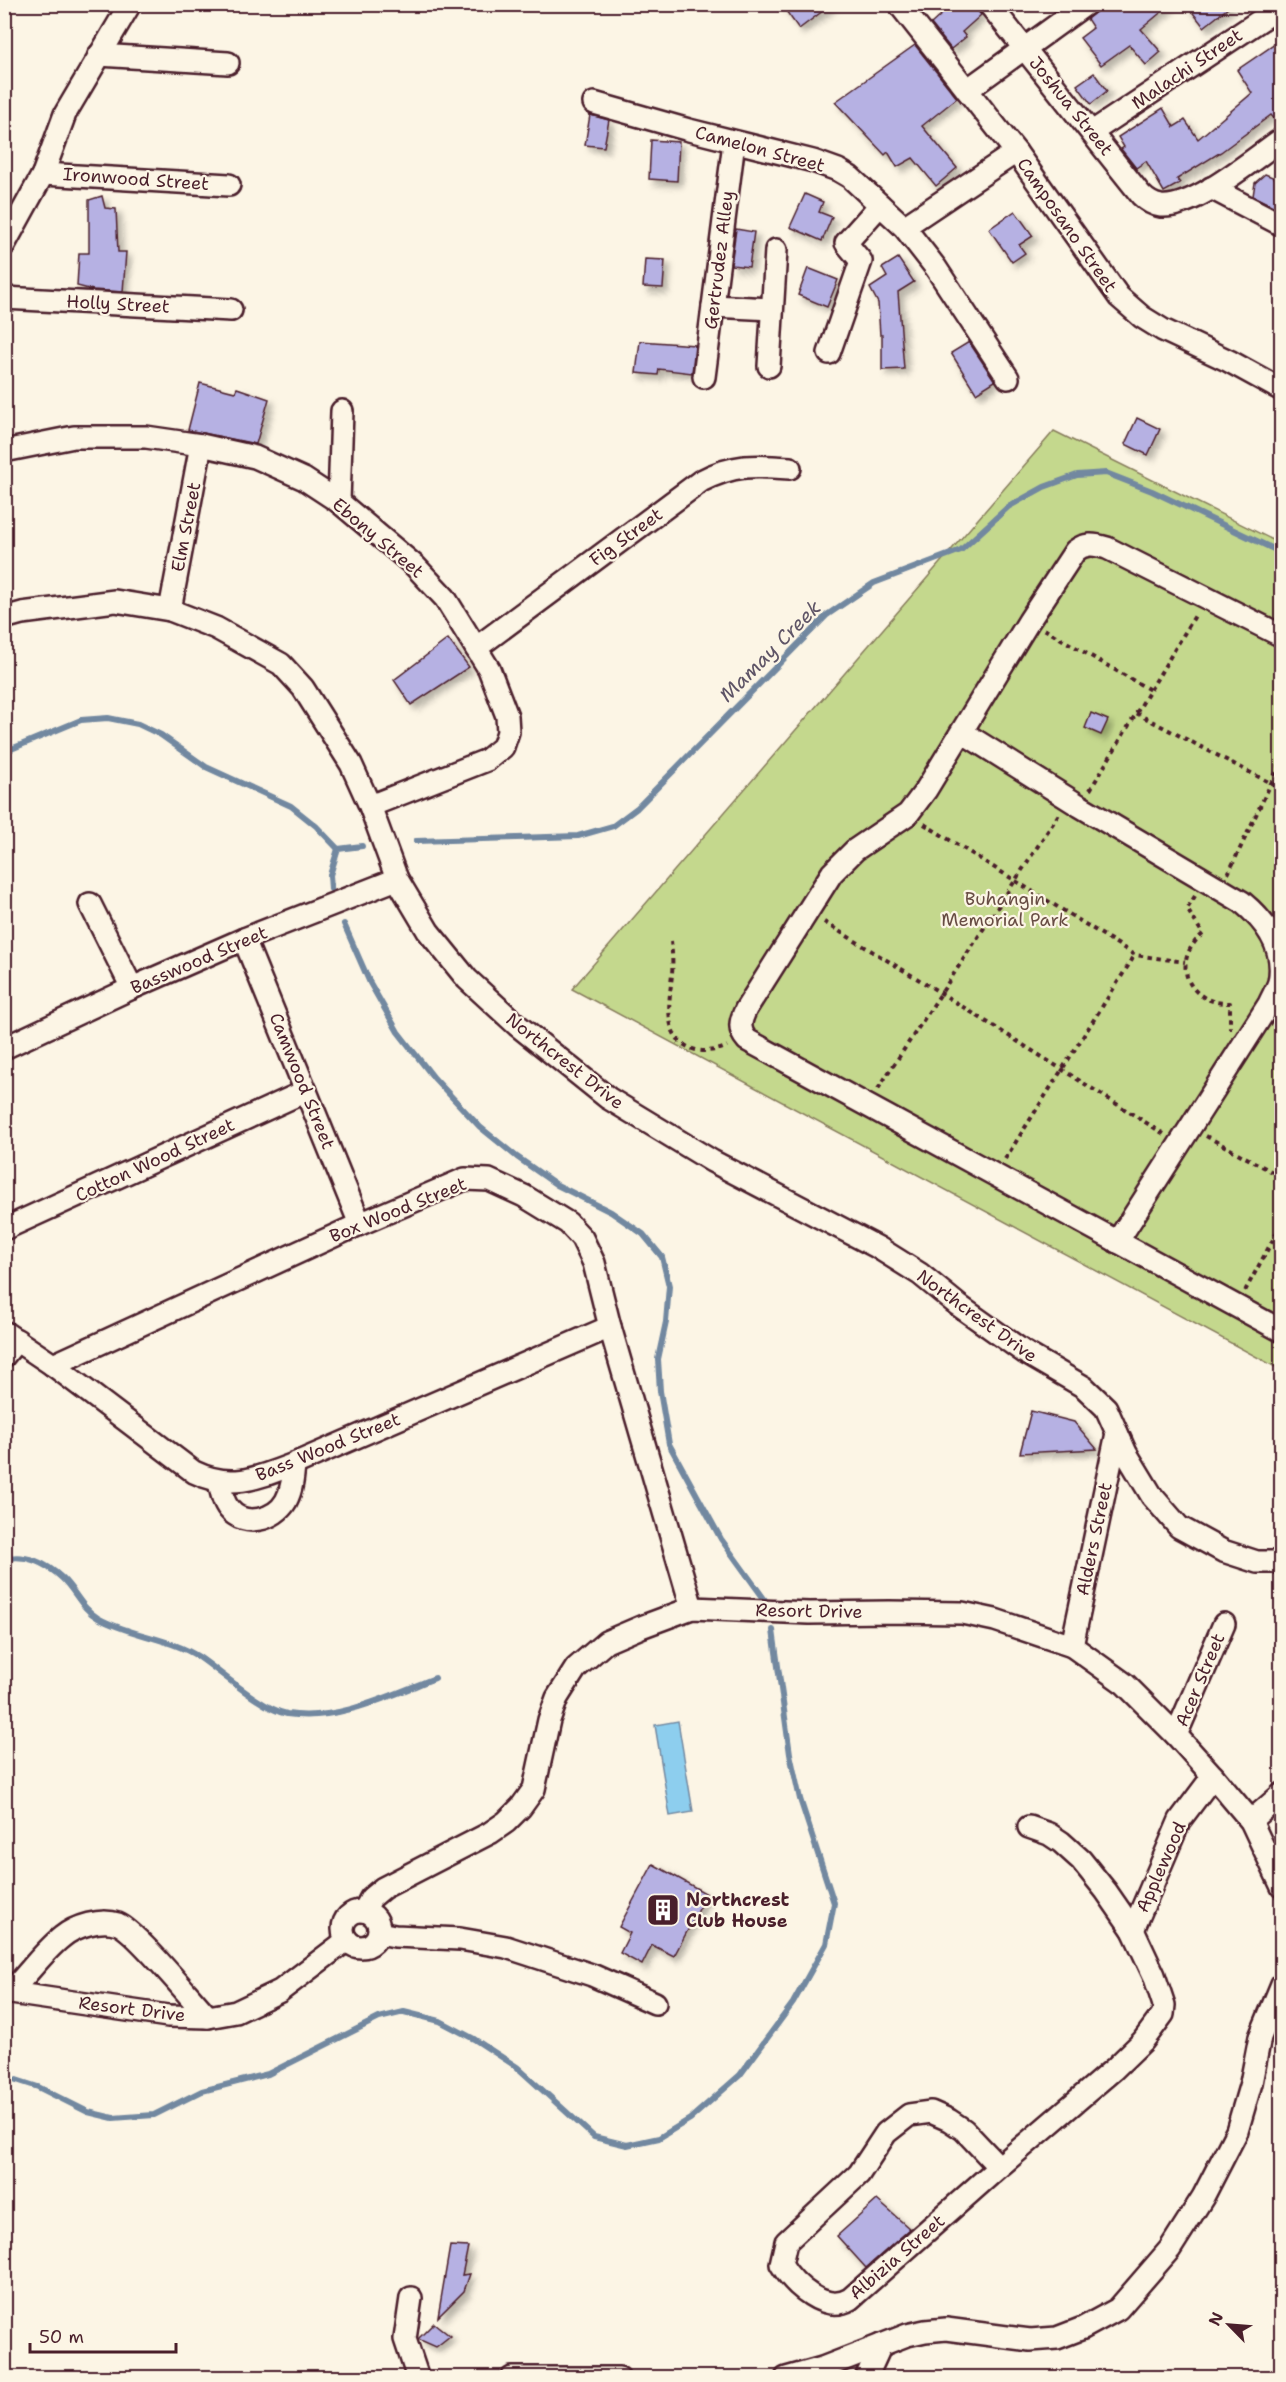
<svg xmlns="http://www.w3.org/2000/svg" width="1286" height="2382" viewBox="0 0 1286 2382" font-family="'Shantell Sans',sans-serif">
  <defs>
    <filter id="shadow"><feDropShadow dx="5" dy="5" stdDeviation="3" flood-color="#0004"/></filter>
  </defs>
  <rect width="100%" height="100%" fill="#fcf5e5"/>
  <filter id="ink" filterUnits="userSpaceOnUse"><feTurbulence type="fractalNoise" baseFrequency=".0167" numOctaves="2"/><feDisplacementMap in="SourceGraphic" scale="12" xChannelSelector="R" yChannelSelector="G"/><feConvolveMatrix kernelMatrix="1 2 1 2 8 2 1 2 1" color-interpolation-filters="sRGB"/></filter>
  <g filter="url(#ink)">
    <!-- green -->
    <polygon fill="#c4d88d" stroke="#877c5c" stroke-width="1.5" points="1054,431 1281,544 1281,1370 572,989"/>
    <!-- water -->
    <polygon fill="#8dceee" stroke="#7288a0" stroke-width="1.5" points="678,1721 693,1812 670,1816 655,1725"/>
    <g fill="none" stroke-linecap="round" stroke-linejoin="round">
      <!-- stream -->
      <g stroke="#7288a0" stroke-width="6">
        <polyline points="4,752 81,720 108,718 138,724 161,735 206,767 291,806 316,826 338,849"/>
        <polyline points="416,841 578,836 613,826 637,808 827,615 874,583 961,550 1008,507 1044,487 1077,475 1106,473 1152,491 1282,553"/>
        <polyline points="338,849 362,846"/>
        <polyline points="331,889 330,875 338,849"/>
        <polyline points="344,924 370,983 398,1032 434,1078 480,1127 517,1157 557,1185 611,1212 643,1234 662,1257 669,1286 666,1322 658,1359 660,1391 669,1444 721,1539 765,1600"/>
        <path d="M4 1559C25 1553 46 1563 62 1578 75 1590 82 1609 98 1618 130 1636 168 1637 199 1657 221 1672 262 1709 287 1714 337 1722 389 1696 435 1678"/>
        <polyline points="4,2076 38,2087 88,2112 113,2118 154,2115 202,2091 268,2074 379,2018 404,2012 440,2021 474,2039 517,2067 594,2137 627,2145 659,2138 690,2119 740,2075 793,2003 826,1944 834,1903 800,1799 790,1754 773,1630"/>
      </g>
    </g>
    <!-- building -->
    <g fill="#b6b1e3" stroke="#4a1f2b" stroke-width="1.5" filter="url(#shadow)">
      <polygon points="781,4 832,4 799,29"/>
      <polygon points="953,4 972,4 981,15 962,32 966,37 951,49 931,24"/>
      <polygon points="1106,4 1171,4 1141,29 1161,52 1146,65 1129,45 1101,65 1080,38 1093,28 1087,19"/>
      <polygon points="1186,4 1233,4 1204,27"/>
      <polygon points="1281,40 1281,126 1271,115 1221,152 1177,179 1180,183 1164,192 1146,161 1136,168 1121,149 1124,147 1118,137 1163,108 1174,127 1185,120 1198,139 1252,93 1237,70"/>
      <polygon points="915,45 957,98 922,126 957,168 936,186 913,158 897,167 888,152 885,155 835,102"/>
      <polygon points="1094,73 1107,91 1091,104 1077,85"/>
      <polygon points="590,115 609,120 604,147 585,145"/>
      <polygon points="651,140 679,142 677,181 649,179"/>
      <polygon points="1265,174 1275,178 1281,190 1281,203 1275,207 1253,196 1255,183"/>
      <polygon points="805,194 823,202 819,212 832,217 822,241 790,227"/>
      <polygon points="102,196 105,208 116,209 118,252 126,252 123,292 93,290 77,286 79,253 89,253 89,200"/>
      <polygon points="1015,211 1033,236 1019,245 1025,253 1012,262 989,229"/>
      <polygon points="736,229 754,232 749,267 731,265"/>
      <polygon points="898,258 914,282 898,292 904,369 882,370 882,335 880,335 878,303 870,288 887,277 882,268"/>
      <polygon points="645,259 665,260 663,288 643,287"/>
      <polygon points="808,268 838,280 827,307 798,295"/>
      <polygon points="640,341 695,345 692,373 659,369 658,375 636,373"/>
      <polygon points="969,342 995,381 976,393 951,353"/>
      <polygon points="200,383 235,392 237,388 269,399 256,444 188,430"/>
      <polygon points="1137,418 1160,429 1148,455 1125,444"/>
      <polygon points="448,639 469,667 411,705 394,680"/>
      <polygon points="1091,713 1108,720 1101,735 1085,728"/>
      <polygon points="1031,1411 1074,1422 1097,1449 1020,1453"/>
      <polygon points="653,1864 707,1894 674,1956 652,1945 642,1965 620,1953 630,1933 619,1927"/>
      <polygon points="877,2200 910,2229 866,2268 837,2236"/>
      <polygon points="450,2246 468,2247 462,2275 470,2274 464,2291 438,2317"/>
      <polygon points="434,2323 450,2336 436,2347 418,2339"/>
    </g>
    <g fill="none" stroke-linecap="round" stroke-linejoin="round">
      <!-- minor casing -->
      <g stroke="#4a1f2b" stroke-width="26">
        <g id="minor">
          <polyline points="899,4 1016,152 1119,297 1142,317 1163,330 1229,361 1282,390"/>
          <path d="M989 4 1141 195C1147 201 1153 205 1161 206 1195 209 1254 158 1282 139"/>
          <polyline points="99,55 228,63"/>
          <polyline points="967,90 1086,4"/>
          <polyline points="594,103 689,130 813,161 838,170 850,177 904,227 936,268 1008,378"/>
          <polyline points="1092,132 1282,6"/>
          <polyline points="43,174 229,185"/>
          <polyline points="1211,188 1282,225"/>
          <polyline points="904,227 1016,152"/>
          <polyline points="4,245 43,174 65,114 130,4"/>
          <polyline points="4,298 231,310"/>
          <polyline points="713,306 772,309"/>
          <polyline points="829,353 861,261 846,243 880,205"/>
          <polyline points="769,366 776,250"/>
          <polyline points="704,377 734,142"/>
          <polyline points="4,451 74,437 146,437 201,445 255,457 304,479 339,502 415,566 445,598 489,669 507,716 508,732 503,747 487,760 370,806"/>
          <polyline points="339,502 342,411"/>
          <polyline points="170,610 201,445"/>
          <polyline points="4,618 22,613 115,601 170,610 216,628 281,664 303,688 351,764 370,806 397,879 428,931 467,979 517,1025 608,1098 712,1161 877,1247 920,1274 958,1305 1024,1352 1084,1387 1106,1408 1126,1453 1152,1496 1179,1527 1223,1551 1257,1562 1282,1562"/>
          <path d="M1282 636 1107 548C1094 544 1085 543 1075 551L1029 621 926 790 908 814 855 850 832 873 746 1009C740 1021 738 1030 747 1040L1282 1331"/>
          <path d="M476 648 701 481C734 464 755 465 790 468"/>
          <path d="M962 732 1080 806 1242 902C1266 922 1286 948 1279 982 1277 989 1272 997 1269 1004L1117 1242"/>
          <polyline points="90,904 132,988"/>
          <polyline points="244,939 360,1224"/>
          <polyline points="4,1048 132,988 244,939 397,879"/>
          <polyline points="4,1229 306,1091"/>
          <path d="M4 1332 53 1365 194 1472C231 1490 258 1478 294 1464L610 1327"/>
          <polyline points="4,1356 17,1340"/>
          <polyline points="53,1365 360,1224 465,1179 489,1180 524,1196 568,1223 582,1238 594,1263 610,1327 692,1608"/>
          <path d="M219 1482C221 1491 223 1502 229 1509 244 1528 275 1520 286 1501 292 1490 293 1477 294 1464"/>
          <polyline points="1072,1646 1117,1433"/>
          <polyline points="1176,1735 1224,1624"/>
          <polyline points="1251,1821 1282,1794"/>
          <polyline points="364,1911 371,1898 383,1888 490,1833 506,1822 521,1807 534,1789 549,1720 557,1698 576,1668 606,1642 641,1627 692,1608 809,1613 889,1612 962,1613 995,1620 1072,1646 1125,1684 1176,1735 1213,1776 1251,1821 1282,1887"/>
          <circle cx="361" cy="1929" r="18"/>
          <polyline points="1133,1930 1180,1820 1213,1776"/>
          <polyline points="379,1933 395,1936 460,1939 506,1947 592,1975 655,2003"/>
          <path d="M11 1991C28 1974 43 1952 62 1937 75 1926 101 1918 118 1924 136 1931 192 2000 208 2017"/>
          <polyline points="4,1992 168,2016 208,2017 236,2012 280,1991 347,1940"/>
          <path d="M999 2167 964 2130 949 2120 931 2112 909 2115 886 2133 859 2174 786 2242 781 2264C794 2285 825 2314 850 2299L999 2167 1114 2069 1143 2041 1163 2014 1164 2005 1154 1975 1133 1930 1106 1891 1081 1860 1061 1842 1049 1834 1029 1827"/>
          <polyline points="411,2298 405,2339 418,2378"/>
          <polyline points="512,2378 619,2378"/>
          <polyline points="786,2378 822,2368 907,2335 925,2331 946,2329 1030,2340 1057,2338 1083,2328 1118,2309 1170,2249 1203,2197 1237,2131 1251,2083 1260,2037 1282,1984"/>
          <polyline points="866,2378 881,2345"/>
        </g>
      </g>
      <!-- path -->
      <g stroke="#4a1f2b" stroke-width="4" stroke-dasharray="4.5 4.5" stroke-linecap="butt">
        <polyline points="1044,629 1150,690"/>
        <polyline points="1136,713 1282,789"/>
        <polyline points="1090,790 1196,614"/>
        <polyline points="924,824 1135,955 1185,962"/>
        <polyline points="1228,874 1282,760"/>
        <path d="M1195 896 1187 909 1203 934C1169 961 1188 1005 1230 1003V1029"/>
        <polyline points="824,922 941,993 1164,1134"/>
        <path d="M671 941C672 952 673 963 672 974 670 1000 660 1040 696 1050 706 1052 718 1051 727 1046"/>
        <polyline points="878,1089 1059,814"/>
        <polyline points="1206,1136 1282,1177"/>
        <polyline points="1005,1159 1135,955"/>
        <polyline points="1245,1291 1282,1223"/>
      </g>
      <!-- minor -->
      <use href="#minor" stroke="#fcf5e5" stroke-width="21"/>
    </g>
  </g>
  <!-- icons -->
  <defs>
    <g id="building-square" transform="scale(1.725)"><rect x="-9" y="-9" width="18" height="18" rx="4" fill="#4a1f2b" stroke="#fcf5e5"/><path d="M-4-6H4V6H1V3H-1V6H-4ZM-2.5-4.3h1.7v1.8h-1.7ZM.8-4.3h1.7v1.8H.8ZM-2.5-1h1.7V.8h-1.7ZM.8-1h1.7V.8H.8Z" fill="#fff"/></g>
  </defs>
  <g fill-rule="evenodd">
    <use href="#building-square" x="663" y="1910"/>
  </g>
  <g text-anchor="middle" stroke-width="4.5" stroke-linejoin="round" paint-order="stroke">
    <!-- street labels -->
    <g font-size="18" fill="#4a1f2b" stroke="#fcf5e5">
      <text transform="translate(1187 69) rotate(-34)" y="6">Malachi Street</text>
      <text transform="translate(1071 106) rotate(51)" y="6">Joshua Street</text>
      <text transform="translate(760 149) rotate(15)" y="6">Camelon Street</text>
      <text transform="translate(136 179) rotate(4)" y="6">Ironwood Street</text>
      <text transform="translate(1067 225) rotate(55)" y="6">Camposano Street</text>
      <text transform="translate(719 260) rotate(-83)" y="6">Gertrudez Alley</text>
      <text transform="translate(118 304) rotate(3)" y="6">Holly Street</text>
      <text transform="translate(186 527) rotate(-79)" y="6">Elm Street</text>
      <text transform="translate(626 537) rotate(-36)" y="6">Fig Street</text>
      <text transform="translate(378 538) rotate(40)" y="6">Ebony Street</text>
      <text transform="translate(199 960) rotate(-23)" y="6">Basswood Street</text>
      <text transform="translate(565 1061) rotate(38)" y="6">Northcrest Drive</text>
      <text transform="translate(302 1081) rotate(68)" y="6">Camwood Street</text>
      <text transform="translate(155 1160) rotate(-25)" y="6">Cotton Wood Street</text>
      <text transform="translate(398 1210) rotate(-22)" y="6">Box Wood Street</text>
      <text transform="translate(977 1316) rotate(36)" y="6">Northcrest Drive</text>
      <text transform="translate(328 1447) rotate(-22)" y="6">Bass Wood Street</text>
      <text transform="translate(1094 1539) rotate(-78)" y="6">Alders Street</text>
      <text transform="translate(809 1611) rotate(1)" y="6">Resort Drive</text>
      <text transform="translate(1200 1680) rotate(-67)" y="6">Acer Street</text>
      <text transform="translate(1161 1867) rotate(-66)" y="6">Applewood</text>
      <text transform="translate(132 2009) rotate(7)" y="6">Resort Drive</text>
      <text transform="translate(897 2257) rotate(-41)" y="6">Albizia Street</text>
    </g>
    <!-- park labels -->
    <g font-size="18" fill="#684d44" stroke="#fcf5e5">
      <text x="1005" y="905">Buhangin<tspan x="1005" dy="21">Memorial Park</tspan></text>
    </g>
    <!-- poi labels -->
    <g font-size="18" font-weight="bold" fill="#4a1f2b" stroke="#fcf5e5" text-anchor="start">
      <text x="686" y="1906">Northcrest<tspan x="686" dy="21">Club House</tspan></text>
    </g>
    <!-- water labels -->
    <g font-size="20" font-style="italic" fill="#5e5466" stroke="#fcf5e5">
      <text transform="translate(770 651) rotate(-45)" y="7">Mamay Creek</text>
    </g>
  </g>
  <!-- margin -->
  <rect width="1286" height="2382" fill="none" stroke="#fcf5e5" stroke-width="24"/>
  <rect x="12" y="12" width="1262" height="2358" fill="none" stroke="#4a1f2b" stroke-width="2" filter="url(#ink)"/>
  <!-- north arrow -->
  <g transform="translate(1229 2325) rotate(295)" stroke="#fcf5e5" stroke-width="4.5" paint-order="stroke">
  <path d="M0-4.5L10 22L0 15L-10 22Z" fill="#4a1f2b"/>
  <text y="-9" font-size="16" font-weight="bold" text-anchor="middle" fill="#4a1f2b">N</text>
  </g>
  <!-- scale -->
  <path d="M30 2343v9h146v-9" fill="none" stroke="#4a1f2b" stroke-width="3"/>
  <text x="39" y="2343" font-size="18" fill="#4a1f2b" stroke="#fcf5e5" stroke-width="4.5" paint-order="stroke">50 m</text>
</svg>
